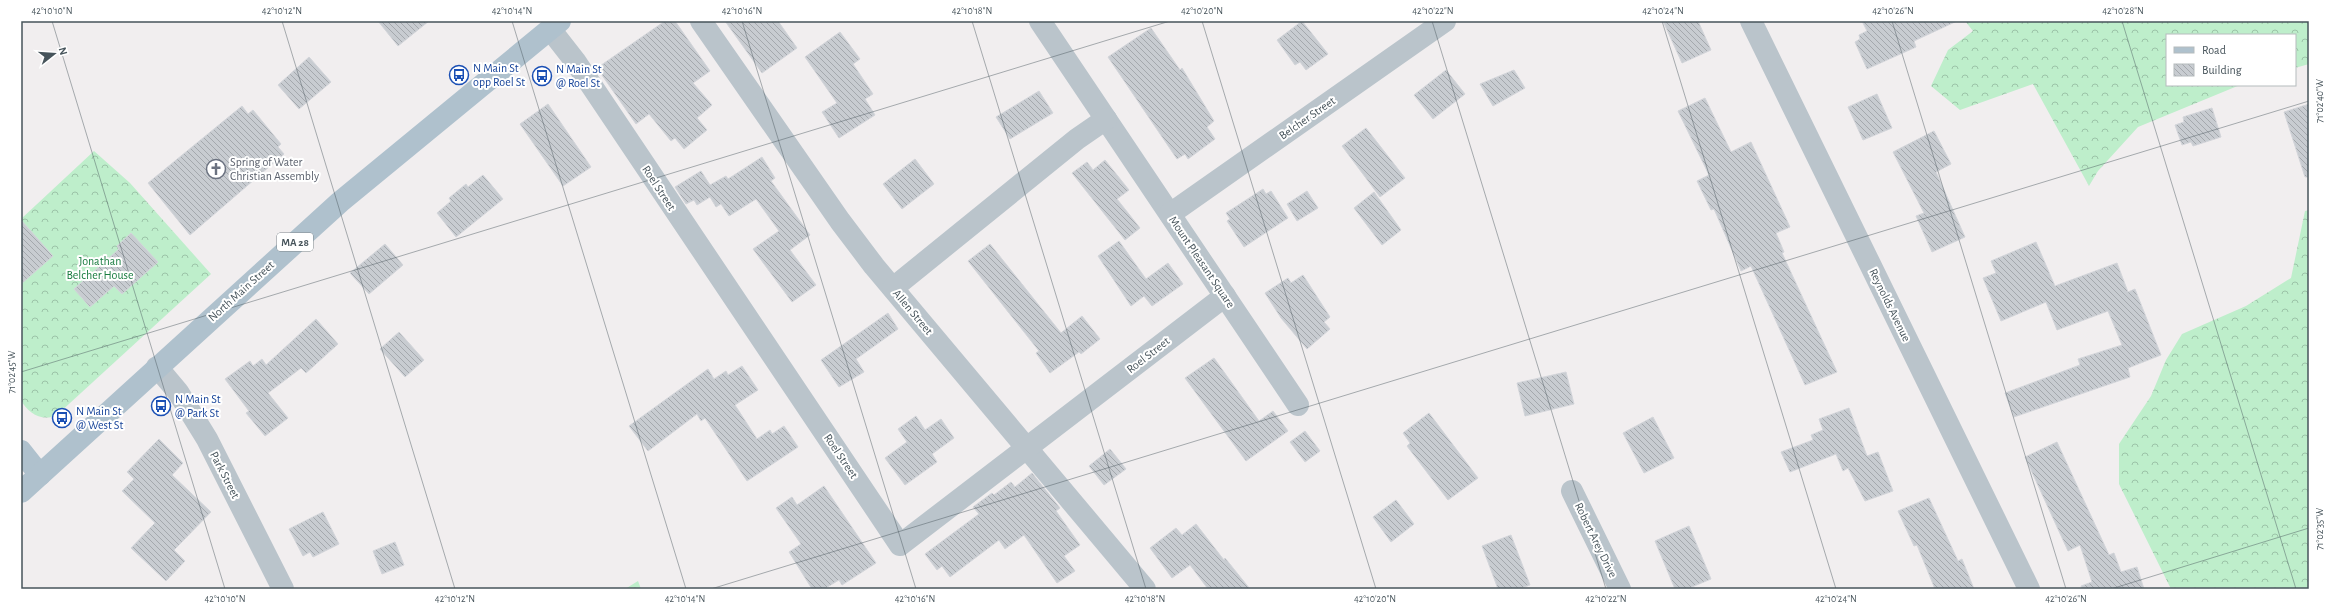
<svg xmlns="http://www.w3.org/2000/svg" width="2330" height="610" viewBox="0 0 2330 610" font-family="'Alegreya Sans',sans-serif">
  <defs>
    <pattern id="forest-crowns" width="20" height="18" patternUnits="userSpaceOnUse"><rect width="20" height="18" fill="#beeecb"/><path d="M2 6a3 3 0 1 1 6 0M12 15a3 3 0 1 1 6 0" fill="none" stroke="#9cc3a8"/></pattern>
    <pattern id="building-back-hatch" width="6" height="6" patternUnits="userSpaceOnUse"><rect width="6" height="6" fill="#c8ccd1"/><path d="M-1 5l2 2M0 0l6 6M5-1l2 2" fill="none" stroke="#a4a8ad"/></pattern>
  </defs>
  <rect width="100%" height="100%" fill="#f1eeef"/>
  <!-- forest -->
  <g fill="url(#forest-crowns)">
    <polygon points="1965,21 2309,21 2309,64 2295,68 2295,35 2167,35 2167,85 2240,85 2138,127 2098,171 2089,186 2033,84 1960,110 1931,86 1948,50 1973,31"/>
    <path d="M94 151 130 183 211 274 58 414C44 423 28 414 21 400V219Z"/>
    <polygon points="2309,210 2309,589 2171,589 2119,484 2119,444 2151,396 2166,360 2182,334 2246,306 2291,278 2305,211"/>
    <polygon points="638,581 641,589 625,589"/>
  </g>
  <!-- building -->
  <g fill="url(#building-back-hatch)" stroke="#d3d5da">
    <polygon points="378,21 429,21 398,46"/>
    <polygon points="665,21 675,21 710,71 693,83 712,105 697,118 707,130 684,149 675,138 671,141 649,114 636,124 597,68"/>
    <polygon points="725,21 778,21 797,48 762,73"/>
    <polygon points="1302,21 1328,54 1306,70 1300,62 1295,65 1277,40"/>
    <polygon points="1663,21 1698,21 1711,50 1682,63"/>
    <polygon points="1862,21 1957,21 1914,41 1916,47 1867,69 1855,42 1860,39 1859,35 1867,31"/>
    <polygon points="1151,28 1180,70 1182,68 1214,121 1207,127 1215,139 1188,159 1185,154 1177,159 1108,57"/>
    <polygon points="840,32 860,59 853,64 873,94 865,99 875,115 839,138 822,112 837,103 805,57"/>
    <polygon points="309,57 331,82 299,109 278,85"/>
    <polygon points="1446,70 1465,94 1433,119 1414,95"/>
    <polygon points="1514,70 1525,88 1493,106 1480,84"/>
    <polygon points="1039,91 1053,113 1010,139 996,117"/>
    <polygon points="1877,94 1892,128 1863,140 1848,107"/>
    <polygon points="1705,98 1731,152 1751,142 1790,227 1776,233 1784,252 1782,253 1837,372 1805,385 1751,266 1741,271 1714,209 1711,210 1697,181 1709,175 1678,111"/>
    <polygon points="548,104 591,167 563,186 520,124"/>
    <polygon points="2309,104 2309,177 2305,177 2284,112"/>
    <polygon points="242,106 248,114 253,110 281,144 278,147 284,154 190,235 148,183"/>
    <polygon points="2212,108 2221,137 2193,146 2191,142 2182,145 2175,125 2184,122 2183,117"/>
    <polygon points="1366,128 1405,178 1380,197 1342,146"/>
    <polygon points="1934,131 1951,164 1936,172 1965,237 1932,252 1916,216 1924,213 1893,152"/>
    <polygon points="762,157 775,178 771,181 810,235 790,250 816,285 792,302 753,249 779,231 756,199 729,216 721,204 716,207 710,197 697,205 694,200 686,204 675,187 701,171 710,185 726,176 728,179"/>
    <polygon points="915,159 934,184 902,209 883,184"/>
    <polygon points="1105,160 1129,190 1117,199 1140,228 1125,240 1072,173 1087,162 1093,170"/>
    <polygon points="483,175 503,199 456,237 437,213 451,201 449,198 466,184 468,187"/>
    <polygon points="1263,189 1266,194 1271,191 1288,218 1244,247 1227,221 1230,219 1226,213"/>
    <polygon points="1307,191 1318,208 1297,221 1287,204"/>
    <polygon points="1374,192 1401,230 1382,245 1354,208"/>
    <polygon points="21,220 53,256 21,284"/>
    <polygon points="131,233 158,262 122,294 114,286 90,307 74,289 119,249 117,246"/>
    <polygon points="1119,241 1146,279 1168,263 1183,284 1152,306 1144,296 1131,306 1098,256"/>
    <polygon points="2036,242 2055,286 2117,263 2128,292 2135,289 2161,355 2128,368 2130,377 2014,417 2005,393 2080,365 2078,359 2122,345 2108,311 2057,330 2046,302 2001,321 1983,278 1996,273 1991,261"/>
    <polygon points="385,244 403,265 369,294 350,273"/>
    <polygon points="990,244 1061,333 1082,316 1100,339 1081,354 1079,352 1050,373 1036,353 1039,351 968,261"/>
    <polygon points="1303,275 1330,317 1324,322 1330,329 1307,349 1281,318 1265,293 1288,278 1291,283"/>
    <polygon points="888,313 898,329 856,359 864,372 839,387 821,360"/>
    <polygon points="316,319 338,344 306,373 301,368 268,393 288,418 265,436 246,413 249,411 225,379 250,361 253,366 262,359 266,365"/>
    <polygon points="399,332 424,360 405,377 380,349"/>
    <polygon points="1214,358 1259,421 1273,411 1288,431 1246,461 1185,378"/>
    <polygon points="742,366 758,390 735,405 757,439 770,430 772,434 784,426 798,447 747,481 705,418 701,421 697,414 648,451 629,426 708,369 714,379 726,371 728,375"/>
    <polygon points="1566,372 1574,404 1525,416 1517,383"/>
    <polygon points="1849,408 1867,456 1878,452 1893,491 1865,501 1848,468 1843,471 1836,454 1790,472 1781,452 1813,440 1811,435 1823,430 1819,419"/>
    <polygon points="1429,413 1478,478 1448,500 1407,446 1410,443 1403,433"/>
    <polygon points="916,416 925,430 941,419 954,438 932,454 937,462 905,485 885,458 907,442 898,429"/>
    <polygon points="1653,417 1674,458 1644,473 1623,433"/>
    <polygon points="1305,431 1320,451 1305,462 1290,442"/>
    <polygon points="159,439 183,463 172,475 211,512 174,550 185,561 166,581 131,548 155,523 122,491 134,479 127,472"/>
    <polygon points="2057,442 2109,555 2114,553 2121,572 2137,567 2144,589 2082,589 2081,586 2092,582 2080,545 2068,551 2025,457"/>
    <polygon points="1110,449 1126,469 1104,485 1089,466"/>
    <polygon points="1032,473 1060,508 1056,511 1080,545 1064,556 1075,571 1057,583 1024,535 1005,549 999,540 950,577 942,566 937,570 925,554 979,514 973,507 992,493 994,495 1011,482 1015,487"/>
    <polygon points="824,486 876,563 842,585 839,580 824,589 812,589 789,552 801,544 776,508 792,497 797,505"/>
    <polygon points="1929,498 1958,561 1962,559 1974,589 1935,589 1917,545 1914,546 1898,511"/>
    <polygon points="1396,500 1414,524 1391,542 1373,517"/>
    <polygon points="323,512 339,544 313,557 310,552 303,556 289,529"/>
    <polygon points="1196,524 1224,560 1225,558 1250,589 1208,589 1190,565 1172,578 1150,548 1176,528 1182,535"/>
    <polygon points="1689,526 1711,579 1687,589 1675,589 1655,541"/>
    <polygon points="1511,535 1530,585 1518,589 1498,589 1482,546"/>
    <polygon points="395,542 404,565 382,574 373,551"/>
  </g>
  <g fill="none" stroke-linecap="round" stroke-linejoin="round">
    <!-- minor -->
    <g stroke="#bac4cb" stroke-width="22">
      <polyline points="701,21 840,221 874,266 1145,589"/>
      <polyline points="1040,21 1298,405"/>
      <polyline points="1751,21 2029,589"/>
      <polyline points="550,29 575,61 900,545 1225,296"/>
      <polyline points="1170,214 1445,21"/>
      <polyline points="893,288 1077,139 1106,119"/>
      <polyline points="157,367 178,392 207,439 283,589"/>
      <polyline points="1572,491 1620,589"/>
    </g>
    <!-- major -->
    <g stroke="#afc1cd" stroke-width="22">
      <polyline points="21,451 40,475"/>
      <polyline points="21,492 340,202 560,21"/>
    </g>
  </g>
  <!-- ticks -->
  <path fill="none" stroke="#47545b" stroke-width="1" stroke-opacity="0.45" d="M52 21 225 589M282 21 455 589M512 21 686 589M742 21 916 589M972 21 1146 589M1202 21 1376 589M1432 21 1606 589M1662 21 1836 589M1892 21 2066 589M2122 21 2296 589M21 372 1170 21M711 589 2309 101M2111 589 2309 528"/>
  <!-- icons -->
  <defs>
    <g id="bus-ring" transform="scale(1)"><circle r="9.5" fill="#fff" stroke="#1a4fb4" stroke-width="1.5"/><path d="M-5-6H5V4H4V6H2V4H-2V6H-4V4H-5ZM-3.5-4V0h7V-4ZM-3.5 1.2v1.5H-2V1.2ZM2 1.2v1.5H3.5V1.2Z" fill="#1a4fb4"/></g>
    <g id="church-ring" transform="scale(1)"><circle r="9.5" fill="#fff" stroke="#6b7280" stroke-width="1.5"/><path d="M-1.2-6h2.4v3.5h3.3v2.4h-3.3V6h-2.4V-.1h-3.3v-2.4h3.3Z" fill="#6b7280"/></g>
  </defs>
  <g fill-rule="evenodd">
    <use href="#bus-ring" x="459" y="75"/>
    <use href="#bus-ring" x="542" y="76"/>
    <use href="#church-ring" x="216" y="169"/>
    <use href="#bus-ring" x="161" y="406"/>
    <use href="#bus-ring" x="62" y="418"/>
  </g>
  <g text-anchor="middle" stroke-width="4" stroke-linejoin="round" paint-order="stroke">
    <!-- shield labels -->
    <rect fill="#fff" stroke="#7e878c" stroke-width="1" x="277" y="233" width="36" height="18" rx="3"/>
    <g font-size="11" font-weight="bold" fill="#47545b">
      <text x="295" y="246">MA 28</text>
    </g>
    <!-- transit labels -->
    <g font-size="12" fill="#164399" stroke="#fff" text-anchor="start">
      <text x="473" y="72">N Main St<tspan x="473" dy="14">opp Roel St</tspan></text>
      <text x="556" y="73">N Main St<tspan x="556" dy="14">@ Roel St</tspan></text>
      <text x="175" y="403">N Main St<tspan x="175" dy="14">@ Park St</tspan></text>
      <text x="76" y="415">N Main St<tspan x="76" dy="14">@ West St</tspan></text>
    </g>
    <!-- street labels -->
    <g font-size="12" fill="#47545b" stroke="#fff">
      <text transform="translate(1307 118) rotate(-35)" y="4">Belcher Street</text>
      <text transform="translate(659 188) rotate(57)" y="4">Roel Street</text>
      <text transform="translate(1202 262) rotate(56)" y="4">Mount Pleasant Square</text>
      <text transform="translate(241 291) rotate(-42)" y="4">North Main Street</text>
      <text transform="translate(1890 305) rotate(64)" y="4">Reynolds Avenue</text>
      <text transform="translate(913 312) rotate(50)" y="4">Allen Street</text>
      <text transform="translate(1148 355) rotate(-38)" y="4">Roel Street</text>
      <text transform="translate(841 456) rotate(56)" y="4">Roel Street</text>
      <text transform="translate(225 475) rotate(63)" y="4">Park Street</text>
      <text transform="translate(1596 540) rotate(64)" y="4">Robert Arey Drive</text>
    </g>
    <!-- worship labels -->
    <g font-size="12" fill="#5b616d" stroke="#fff" text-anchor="start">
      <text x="230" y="166">Spring of Water<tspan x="230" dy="14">Christian Assembly</tspan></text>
    </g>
    <!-- park labels -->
    <g font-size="12" fill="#197c40" stroke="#fff">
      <text x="100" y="265">Jonathan<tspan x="100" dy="14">Belcher House</tspan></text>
    </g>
  </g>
  <!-- border -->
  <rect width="2330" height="610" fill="none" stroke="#ffffff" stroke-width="44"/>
  <!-- legend -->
  <rect x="2166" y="34" width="130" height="52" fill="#ffffff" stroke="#b5bbbd"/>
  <rect x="2174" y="47" width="20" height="6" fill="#afc1cd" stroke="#b5bbbd"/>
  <text x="2202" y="54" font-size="12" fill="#47545b">Road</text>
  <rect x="2174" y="64" width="20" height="12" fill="url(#building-back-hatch)" stroke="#b5bbbd"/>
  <text x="2202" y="74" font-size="12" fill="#47545b">Building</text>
  <!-- north arrow -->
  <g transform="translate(54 54) rotate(73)" stroke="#ffffff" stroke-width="3" paint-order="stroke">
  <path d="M0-3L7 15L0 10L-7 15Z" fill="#47545b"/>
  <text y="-6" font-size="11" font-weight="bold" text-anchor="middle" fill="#47545b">N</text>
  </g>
  <rect x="22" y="22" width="2286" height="566" fill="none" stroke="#47545b" stroke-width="1.5"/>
  <g font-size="10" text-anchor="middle" fill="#47545b">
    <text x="52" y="14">42°10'10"N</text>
    <text x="282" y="14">42°10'12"N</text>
    <text x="512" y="14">42°10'14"N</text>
    <text x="742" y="14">42°10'16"N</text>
    <text x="972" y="14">42°10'18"N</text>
    <text x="1202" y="14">42°10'20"N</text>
    <text x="1433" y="14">42°10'22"N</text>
    <text x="1663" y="14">42°10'24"N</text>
    <text x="1893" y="14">42°10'26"N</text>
    <text x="2123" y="14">42°10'28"N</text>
    <text transform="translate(2319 101) rotate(-90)" y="4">71°02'40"W</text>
    <text transform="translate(11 372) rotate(-90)" y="4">71°02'45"W</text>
    <text transform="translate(2319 529) rotate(-90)" y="4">71°02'35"W</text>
    <text x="225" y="602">42°10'10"N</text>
    <text x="455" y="602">42°10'12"N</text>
    <text x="685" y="602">42°10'14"N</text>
    <text x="915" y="602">42°10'16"N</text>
    <text x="1145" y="602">42°10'18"N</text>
    <text x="1375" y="602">42°10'20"N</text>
    <text x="1606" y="602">42°10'22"N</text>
    <text x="1836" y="602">42°10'24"N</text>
    <text x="2066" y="602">42°10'26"N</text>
  </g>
</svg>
